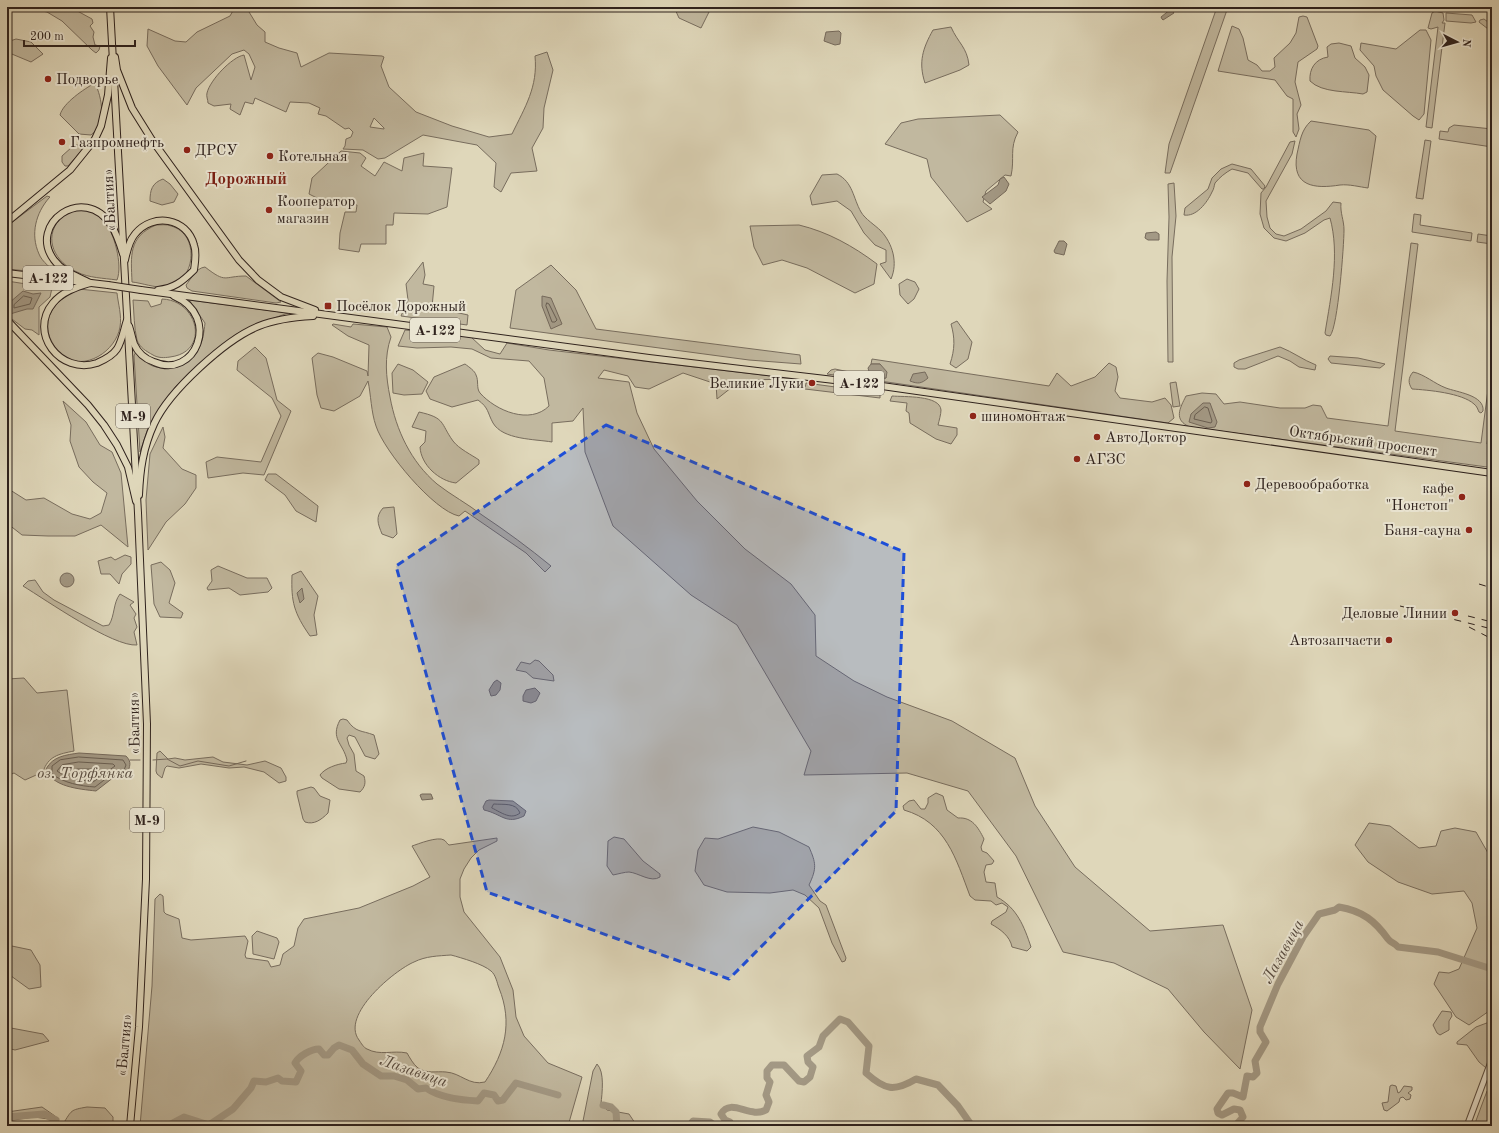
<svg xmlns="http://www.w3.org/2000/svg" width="1499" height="1133" viewBox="0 0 1499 1133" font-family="'Old Standard TT',serif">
  <rect width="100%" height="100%" fill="#dfd7ba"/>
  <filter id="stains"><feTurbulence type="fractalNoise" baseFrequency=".005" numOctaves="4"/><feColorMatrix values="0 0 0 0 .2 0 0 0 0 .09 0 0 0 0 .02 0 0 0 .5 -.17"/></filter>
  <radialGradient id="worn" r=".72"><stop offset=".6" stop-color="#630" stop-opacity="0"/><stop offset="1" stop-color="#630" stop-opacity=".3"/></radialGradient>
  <!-- green -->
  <g fill="#c1b89f" stroke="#786d5e" fill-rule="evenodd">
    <polygon points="25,7 70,7 92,19 93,23 90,26 94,32 93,37 95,45 100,46 99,50 96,53 92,50 62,21 47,12"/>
    <path d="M235 7H246L257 25 265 32V42L279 48 297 53 301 67 329 53 382 56 384 57 381 66 389 87 416 112 452 126 489 137 512 134C525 107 538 87 535 56L547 52 553 70 544 108 543 128 532 148 537 171 511 173 501 192 494 187 496 163 477 145 423 135 385 158 378 159 363 150 343 149 345 146 346 139 351 137 353 132 349 128 345 129 326 116 318 114 320 108 309 103 290 102 286 112 255 98 253 104 245 102 240 115 230 109 231 104 214 106 208 103C208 100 206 96 207 93 210 80 232 57 244 55L251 80 255 67 249 54 244 50 232 54 196 88 187 105 158 66 147 46 148 29 175 41 186 42 197 32 230 16ZM374 118 384 128V129L370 127Z"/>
    <polygon points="674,7 709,7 709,12 701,28 679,18"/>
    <polygon points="1217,7 1228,7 1170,173 1165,173 1169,144"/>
    <polygon points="1435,11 1443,13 1444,20 1442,23 1445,23 1432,128 1426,127 1438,27 1431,29 1428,28 1432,13"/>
    <polygon points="1446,13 1472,15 1476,22 1471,23 1446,21"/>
    <polygon points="1303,16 1307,17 1318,46 1317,49 1298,62 1295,82 1301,105 1297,114 1299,129 1296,137 1293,132 1293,99 1287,96 1275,80 1218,71 1232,26 1239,29 1243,38 1248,60 1257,65 1262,71 1270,71 1275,67 1274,58 1290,43 1296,33 1299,17"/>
    <polygon points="1484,19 1492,25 1492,32 1479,22 1480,20"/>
    <path d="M951 27C958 43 967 47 969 65L960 70 925 83C918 62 923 48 933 30Z"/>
    <polygon points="1420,30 1426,30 1431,40 1424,114 1419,120 1413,116 1383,90 1376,76 1374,66 1360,50 1361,43 1396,49"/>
    <polygon points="16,39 31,42 43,54 31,62 7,52 7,42"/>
    <path d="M1339 43 1351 46 1355 58 1365 67 1369 75 1367 92 1363 94C1347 91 1322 93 1310 81 1309 69 1315 59 1328 57L1327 47 1331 44Z"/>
    <path d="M95 83C102 98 107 123 91 135L79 134 60 115C63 103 84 89 95 83Z"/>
    <path d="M1000 115 1018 132C1009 149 1015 158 1011 176L1005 175 986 191 983 202 992 209 967 222 931 177 927 159 885 144 901 123 918 119Z"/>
    <path d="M1311 121 1369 130 1376 136 1368 188C1360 187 1349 184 1340 185 1315 189 1291 187 1297 154 1300 141 1301 130 1311 121Z"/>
    <polygon points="1454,125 1492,129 1492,147 1439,139 1440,131 1448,132 1449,128"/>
    <polygon points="1425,140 1431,141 1423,199 1416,198"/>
    <path d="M1295 141 1292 154 1266 201 1267 217 1270 228 1276 234 1284 236 1301 229 1326 211 1333 202 1341 203C1340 213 1344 220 1344 230 1344 245 1338 327 1330 336L1326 335 1325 333C1331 296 1340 254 1330 218L1324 220 1305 233 1286 241 1274 238 1264 228 1260 214 1261 193 1266 187 1290 142Z"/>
    <polygon points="76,145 81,145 83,149 68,166 65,166 62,162 62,156 72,147"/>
    <polygon points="341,151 360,153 366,158 361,166 375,176 384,162 402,171 404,158 424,153 423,166 452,168 447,207 428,214 394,213 393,225 386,225 386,244 361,244 359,252 339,249 340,233 345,212 356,212 357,205 317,198 309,194 312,178"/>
    <path d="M1232 164 1251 169 1265 186 1264 189H1262L1248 173 1232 169C1225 173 1220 177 1215 183 1214 186 1214 189 1212 192 1207 203 1196 217 1184 215L1185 208 1208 189 1212 178 1221 169Z"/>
    <path d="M837 174C853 182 853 198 861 212 865 219 875 225 881 231 893 244 898 263 891 279L880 264 886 262V250L875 245 864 233 851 211 837 201 812 205 810 196 822 175Z"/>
    <path d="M163 179 170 184 178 194 174 202 162 205 150 201C150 190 152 183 163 179Z"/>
    <polygon points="1174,183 1176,216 1172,257 1173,362 1168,362 1167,281 1169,217 1168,184"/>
    <path d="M47 196 50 197 49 198C36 213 30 234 39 254 42 262 52 269 58 274L7 269V226Z"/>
    <path d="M82 209C90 211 99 213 104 220 114 232 123 265 117 280 103 278 89 278 77 272 56 263 42 239 60 219 65 213 74 211 82 209Z"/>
    <polygon points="1414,214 1421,215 1420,225 1472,233 1471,241 1412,232"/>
    <path d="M156 225C161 225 167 224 171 226 201 234 196 284 165 287 155 288 142 283 132 282 131 256 128 237 156 225Z"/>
    <path d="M799 225C828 232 853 246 877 264L874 284 855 293 807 268 782 260 763 265 754 247 750 226Z"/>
    <polygon points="1478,234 1492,236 1492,244 1477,242"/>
    <path d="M1411 243 1418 244 1395 431 1481 443 1492 359V407L1487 444H1492V461L1487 467 1190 427C1173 420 1180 408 1186 396L1202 393 1216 394 1224 404 1240 402 1280 408H1305L1313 405 1321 406 1327 418 1388 426Z"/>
    <polygon points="423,262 425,275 423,284 434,286 432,307 468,315 467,325 401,316 408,300 406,284"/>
    <polygon points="551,265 576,290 596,329 800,355 801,364 749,360 510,328 516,290"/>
    <path d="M205 267C227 284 223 276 246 276L281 302 276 303 192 291 187 288 186 285C191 279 196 268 205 267Z"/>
    <polygon points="907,279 915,282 919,289 914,299 908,304 900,295 899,284"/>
    <polygon points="7,281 52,288 50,297 39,307 39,335 32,330 25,329 8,316"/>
    <path d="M79 289 117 293C118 303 122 316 120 327 116 351 85 372 62 356 57 352 53 344 50 338 41 314 59 298 79 289Z"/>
    <path d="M162 299C198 300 211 352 170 357 164 358 158 358 153 355 146 351 140 348 137 340 134 328 134 313 133 300L148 301 151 307 161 304Z"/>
    <path d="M189 300 288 313 252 326 235 335 176 386 148 428 140 452 134 356 136 351C139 354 142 359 146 362 162 375 189 365 198 350 203 341 204 332 205 323Z"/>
    <path d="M957 321 972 342 968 359 956 368 950 364C955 349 955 338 951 324Z"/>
    <path d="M333 324 351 327 353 324 387 327 391 337C384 357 386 377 390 397 396 430 411 462 437 484 451 495 468 504 482 515 506 531 529 548 551 566L545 572 526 553 465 511 459 516C434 511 384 451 376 426 371 412 371 395 368 381L360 396 334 411 321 408 317 395 312 358 318 353 333 357 367 371 368 376 369 345 348 336 332 325Z"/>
    <path d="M405 330 471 337 485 350 500 354 507 343 549 350 797 379 741 380 717 399 716 384 683 373 649 389 635 387 628 376 604 370 598 378 629 382 637 413 654 449 697 501 745 549 791 584 815 615 816 656 854 681 887 697 952 721 1015 758 1035 806 1075 867 1150 931 1223 925 1252 1010 1240 1069 1204 1032 1168 989 1114 963 1063 952 1016 856 968 791 907 773 804 775 811 751 737 625 691 595 613 526 585 452 583 408 573 421 552 423V442C535 439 503 440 493 423 487 412 489 408 478 400L452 407 430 399 426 391 434 377 465 364C469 367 475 371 476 375 479 381 476 388 480 393 496 411 530 425 549 406L544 378 529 361 491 358 472 349 451 347 417 348 398 346Z"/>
    <polygon points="255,347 266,358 277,400 291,411 264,475 243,473 208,478 206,462 217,457 261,462 281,416 272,398 237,370 238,361"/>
    <path d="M1280 347C1293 352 1303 360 1316 365L1315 370 1299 367 1290 361 1278 356 1245 369H1238L1234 367V363L1239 360Z"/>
    <polygon points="1330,356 1358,358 1385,364 1380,368 1331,363 1328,359"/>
    <polygon points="872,359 1049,386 1057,373 1071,386 1095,377 1109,363 1116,367 1118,377 1115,391 1120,398 1152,402 1165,398 1171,405 1174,418 1168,423 880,381 877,379 886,378 880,364 871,364"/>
    <polygon points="398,364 413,370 428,382 422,394 404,395 393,393 392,373"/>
    <polygon points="835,369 854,373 857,378 827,374 831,370"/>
    <path d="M1413 372C1424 374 1435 384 1446 388 1456 392 1485 395 1483 411L1481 413 1479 412C1478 410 1477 406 1474 404 1462 393 1428 390 1412 389 1408 383 1408 378 1413 372Z"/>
    <polygon points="1176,382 1180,406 1173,407 1170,383"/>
    <polygon points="806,383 880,393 880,398 805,389"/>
    <path d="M892 396C904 397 940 395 941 410 941 414 939 421 938 425L957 428V435L951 444 936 439 910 423 909 413 906 411 907 403 890 401Z"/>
    <polygon points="63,401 86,422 100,445 112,452 121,473 128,547 101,525 75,536 48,536 22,535 8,524 7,526 7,488 26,500 44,498 72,514 90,519 101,513 107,493 93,482 79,467 70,441 71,425"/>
    <path d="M419 412C446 418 440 423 453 441 459 449 472 455 479 460V464L456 483C439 481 421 465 420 447L425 442 426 431 412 427Z"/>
    <polygon points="163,427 165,437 163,448 182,469 196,475 196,488 185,504 166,522 148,550 146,500 150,454"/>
    <polygon points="268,474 276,474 318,506 316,522 296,511 285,495 265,480"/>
    <path d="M394 507 397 534 393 538 382 534C378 524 375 517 383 508Z"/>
    <polygon points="125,555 131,557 131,564 122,574 119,584 110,574 101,574 98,561 111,557 115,560"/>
    <polygon points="161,562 170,570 175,583 169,603 183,613 181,618 160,617 154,604 151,565"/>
    <polygon points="218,566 247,578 267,578 272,588 268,592 240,595 229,588 208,590 207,588 212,581 211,570"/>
    <path d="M301 571 318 596 314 615 317 635 310 636C294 613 291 602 292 575Z"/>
    <path d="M35 580 43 592 54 600 103 626 109 625C115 615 113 603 120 594L134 602 130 605 136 614 134 618 137 627 134 632 137 645C113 647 46 600 23 586L28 581Z"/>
    <polygon points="535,660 539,661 553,675 554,681 533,678 526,672 516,670 521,662 530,664"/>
    <path d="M24 678 37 693 67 690 74 751C59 754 48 756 43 772L25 780 14 773 7 776V679Z"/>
    <path d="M343 719 347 720C356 733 361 730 374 735L379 754 375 759 365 756 355 737 349 735 347 738 349 745 354 754 356 771 364 776C366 783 365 787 360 792L339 789 322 778 320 775C325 768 337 764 346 763L347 760C343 743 330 739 340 720Z"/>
    <polygon points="160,751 168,759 175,758 185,760 213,757 223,762 247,765 265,761 281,768 286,777 286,781 279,783 264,772 244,767 229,768 201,764 179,768 167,766 165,768 162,778 157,774 156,771 157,753"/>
    <path d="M311 787 314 788 320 796 330 800 328 813C321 820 314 825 305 822L303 819 297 794V791Z"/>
    <path d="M936 793 943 796 947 810 958 818C972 817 978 827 984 839L981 847 982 851 987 853 994 861 992 864 986 865 984 872 986 882 995 883 997 897C1017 908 1024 926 1031 947L1027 951 1012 947C1010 936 1000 929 991 924L992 921 1006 912 1008 907 1002 903 996 905 991 901 975 900 970 896C956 859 946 822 904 810L903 806 909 801 914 800 921 809H925L928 803V798Z"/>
    <polygon points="1369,823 1390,826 1419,848 1436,846 1441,831 1455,828 1476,832 1488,853 1492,856 1492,978 1489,988 1492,992 1492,1009 1469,1025 1456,1017 1434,984 1439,972 1449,973 1459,969 1477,928 1472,903 1464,891 1432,894 1398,882 1368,862 1355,845"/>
    <path d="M753 827 779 832 809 847C816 863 817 868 809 885L820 901 826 905 846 958 845 961 842 962 832 943 819 908 805 895 793 890 770 893 727 892 704 885 695 871 698 850 705 838 718 839Z"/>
    <path d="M614 837 624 839 643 861 660 874V877C651 883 639 873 629 872 625 872 618 874 613 875L607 866 608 841Z"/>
    <path d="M497 838V841L479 850 471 858 464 869 460 879V897L464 912 500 957 513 990 516 1017 524 1036 548 1063 582 1077 568 1126H140L152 986 155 899 160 894 163 896 164 912 166 914 179 919 182 938 191 940 245 936 248 941 245 955 246 958 268 961 271 967 280 965 283 954 294 946 298 928 304 919 359 908 413 886 430 877 412 846C418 844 438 836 444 840 446 841 447 844 449 845ZM451 955C462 958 483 964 491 971 496 975 497 983 499 988 513 1023 505 1052 485 1082 469 1086 461 1073 446 1072 436 1071 427 1074 418 1068 413 1064 410 1058 407 1053 393 1050 380 1056 367 1049 364 1048 361 1043 359 1040 340 1015 395 970 414 962 426 956 438 956 451 955Z"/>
    <polygon points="257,931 277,938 279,942 274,959 253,954 252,936"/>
    <polygon points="7,945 31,950 40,965 41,987 29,989 7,973"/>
    <polygon points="1442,1011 1451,1012 1452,1016 1449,1021 1449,1030 1440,1035 1437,1033 1433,1025"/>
    <polygon points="1492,1021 1492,1073 1479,1062 1467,1045 1457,1044 1457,1042 1476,1027"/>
    <polygon points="7,1026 11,1028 43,1034 49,1041 15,1050 7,1048"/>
    <path d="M597 1064C605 1072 602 1093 601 1104L607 1110 629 1114 637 1126H582L593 1071Z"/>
    <polygon points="1392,1085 1396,1086 1398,1093 1400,1092 1404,1086 1412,1087 1412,1090 1408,1093 1411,1095 1410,1099 1406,1100 1403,1097 1400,1098 1399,1102 1387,1111 1384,1110 1382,1103 1388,1102 1390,1086"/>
    <polygon points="1487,1091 1492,1093 1492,1126 1474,1126"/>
    <polygon points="42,1107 55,1116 56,1120 34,1117 7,1121 7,1112"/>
    <path d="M87 1107 105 1108 113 1117V1126H65L63 1124C72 1110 70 1110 87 1107Z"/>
  </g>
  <!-- water -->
  <g fill="#a39985" stroke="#75695b">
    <polygon points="1171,9 1174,13 1163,20 1162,19 1161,17"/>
    <polygon points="839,31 841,33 840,44 835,45 824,41 826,32"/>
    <polygon points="1004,177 1009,184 1006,191 990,204 982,197 998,185 1000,179"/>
    <polygon points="1156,232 1159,234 1159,240 1148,240 1145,238 1146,233"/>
    <polygon points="1059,241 1064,241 1067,244 1064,255 1055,253 1054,251"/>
    <polygon points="23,291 33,294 41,293 33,309 27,309 10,314 9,303"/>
    <polygon points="542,296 551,298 562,324 551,329 542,306"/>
    <polygon points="871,364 880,364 887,372 886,378 877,379 870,375 868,368"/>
    <path d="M925 372 928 378C921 384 918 384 910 381L913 374Z"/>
    <polygon points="1203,403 1210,403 1217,422 1215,427 1208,428 1189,422 1191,414"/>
    <circle cx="67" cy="580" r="7"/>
    <polygon points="302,588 304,599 300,603 297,593"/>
    <polygon points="497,680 501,683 500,690 496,695 491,696 489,690 494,682"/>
    <polygon points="535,688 540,693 536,701 531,703 523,701 523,696 526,690"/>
    <path d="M79 753 126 756C132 762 130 766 127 774L114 777 96 791C79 789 52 787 46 769 53 756 66 755 79 753Z"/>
    <polygon points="422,794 431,794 433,799 422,800 420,795"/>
    <path d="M489 800 513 801 526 811 524 816C506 825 502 814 484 810L483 807 486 801Z"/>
  </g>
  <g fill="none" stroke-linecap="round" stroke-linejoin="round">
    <!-- shore -->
    <g stroke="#695e51" stroke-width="1">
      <polygon points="24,296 32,298 30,304 14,308 14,305"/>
      <polygon points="547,303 549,304 557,320 555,322 552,322 546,306"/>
      <polygon points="1205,407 1208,408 1212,421 1211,423 1194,419 1195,415"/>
      <path d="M79 757 123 760 126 765 124 770 112 774 95 787C80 786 64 783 52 774V766L60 760Z"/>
      <path d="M79 762 113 764 115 766 93 782C82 780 66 778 57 771L62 765Z"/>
      <polygon points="77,769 96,769 97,772 92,776 77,773"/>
      <path d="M494 804C503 805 516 802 520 813 511 820 502 813 492 808Z"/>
    </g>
    <!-- stream -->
    <g stroke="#75695b" stroke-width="1">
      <polyline points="130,760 140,760"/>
      <polyline points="153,760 167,759 180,766 198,761 229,766 246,761"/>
    </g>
    <!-- river -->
    <g stroke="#a39985" stroke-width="7">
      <polyline points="603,1105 611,1107 616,1112 617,1126"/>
      <polyline points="7,1117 44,1114 56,1120"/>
      <polyline points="72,1126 90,1124 94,1126"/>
      <path d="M167 1126 184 1117 209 1125 233 1109 251 1088 254 1081 266 1082 278 1078 282 1081 296 1082 301 1071 295 1063C299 1056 311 1049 319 1049L324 1055H328L334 1048 339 1045 352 1050 363 1064 381 1076H394L407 1080 418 1089 426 1088C440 1098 461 1100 478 1101L484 1093 494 1095 498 1101 503 1100 516 1083 558 1095"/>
      <polyline points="693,1126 691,1124 693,1121 710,1122 715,1126"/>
      <path d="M730 1126V1122L725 1120 721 1114C731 1097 750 1119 766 1110L769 1102 766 1095 770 1082 767 1078V1071L772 1065H784L799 1081 804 1082 810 1077 813 1067 808 1062 807 1056 819 1047 823 1036 840 1019 848 1022 869 1046 866 1073C885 1090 894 1092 916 1079L938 1085 958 1106 972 1126"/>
      <path d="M1235 1126 1243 1117 1240 1110 1234 1109 1222 1115 1218 1113 1217 1109 1228 1093H1233L1243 1097 1247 1076 1253 1077 1257 1073 1255 1061 1266 1042 1260 1032V1027L1278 984 1303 937 1319 914 1335 910 1339 907C1363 911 1375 921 1388 939 1391 943 1395 943 1398 947L1438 952 1492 969"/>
    </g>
    <!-- tertiary casing -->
    <g stroke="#5b4f44" stroke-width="7">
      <polyline id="tertiary" points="1467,1126 1492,1059"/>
    </g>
    <!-- primary casing -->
    <g stroke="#2f221d" stroke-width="8">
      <g id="primary">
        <polyline points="115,57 117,70 132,108 152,140 239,260 258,280 281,297 315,310"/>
        <polyline points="7,222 70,170 95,139 101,126 108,95 111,58"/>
        <path d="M125 260C127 251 129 241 135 234 153 212 187 218 194 245 197 253 195 262 194 270 182 282 174 288 158 290"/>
        <polyline points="7,273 108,285"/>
        <path d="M90 283C76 287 62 292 53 303 28 333 60 375 97 363 104 360 113 355 117 349 122 341 124 329 127 320"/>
        <path d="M90 283C77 276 63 272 54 260 27 224 84 183 111 225 117 234 120 244 123 254"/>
        <polyline points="141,290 649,358 868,384 1492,473"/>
        <polyline points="7,320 88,405 104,425 117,445 128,467 136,501"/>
        <path d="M129 326C131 332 132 338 134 344 138 353 145 359 154 362 195 380 222 317 174 296"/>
        <path d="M139 495C140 470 143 448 154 424 169 391 226 339 259 326 276 319 295 317 313 316"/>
      </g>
    </g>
    <!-- trunk casing -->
    <g stroke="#2f221d" stroke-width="8">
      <polyline id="trunk" points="110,7 138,513 147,724 146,879 139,1027 130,1126"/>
    </g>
    <!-- tertiary -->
    <use href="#tertiary" stroke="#eae5d2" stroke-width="5"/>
    <!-- primary -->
    <use href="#primary" stroke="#dfd7ba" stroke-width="6"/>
    <!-- trunk -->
    <use href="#trunk" stroke="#dfd7ba" stroke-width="6"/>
    <!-- rail -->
    <g stroke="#2f221d" stroke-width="1" stroke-dasharray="7 7" stroke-linecap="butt">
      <polyline points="1479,584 1492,588"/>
      <polyline points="1400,606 1492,629"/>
      <polyline points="1468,616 1492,622"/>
      <polyline points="1469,627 1492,639"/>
    </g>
    <!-- primary-bridge casing -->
    <g stroke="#2f221d" stroke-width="8" stroke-linecap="butt">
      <polyline id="primary-bridge" points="108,285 141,290"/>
    </g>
    <!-- primary-bridge -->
    <use href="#primary-bridge" stroke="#dfd7ba" stroke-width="6"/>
  </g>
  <!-- marked area -->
  <path fill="#1d4ed8" fill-opacity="0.2" stroke="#1d4ed8" stroke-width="3" stroke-dasharray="8 5" stroke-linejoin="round" d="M606 425 904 552 896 811 729 979 487 892 396 566Z"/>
  <!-- markers -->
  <g fill="#8f2418" stroke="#eae5d2" stroke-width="1.5">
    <circle cx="48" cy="79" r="4"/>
    <circle cx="62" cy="142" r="4"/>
    <circle cx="187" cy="150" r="4"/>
    <circle cx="270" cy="156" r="4"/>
    <circle cx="269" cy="210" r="4"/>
    <rect x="324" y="302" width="8" height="8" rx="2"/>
    <circle cx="812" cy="383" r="4"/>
    <circle cx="973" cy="416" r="4"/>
    <circle cx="1097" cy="437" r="4"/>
    <circle cx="1077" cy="459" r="4"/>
    <circle cx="1247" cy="484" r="4"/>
    <circle cx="1462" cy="497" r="4"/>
    <circle cx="1469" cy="530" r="4"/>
    <circle cx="1455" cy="613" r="4"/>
    <circle cx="1389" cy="640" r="4"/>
  </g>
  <g text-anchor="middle" stroke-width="4" stroke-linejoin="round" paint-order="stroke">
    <!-- shield labels -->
    <g fill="#eae5d2" stroke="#675c53" stroke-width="1">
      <rect x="23" y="266" width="50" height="24" rx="3"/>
      <rect x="410" y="318" width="50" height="24" rx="3"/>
      <rect x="834" y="371" width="50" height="24" rx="3"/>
      <rect x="116" y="404" width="34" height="24" rx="3"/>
      <rect x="130" y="808" width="34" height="24" rx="3"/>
    </g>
    <g font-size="14" font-weight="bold" fill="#2f221d">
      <text x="48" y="283">А-122</text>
      <text x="435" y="335">А-122</text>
      <text x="859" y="388">А-122</text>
      <text x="133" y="421">М-9</text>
      <text x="147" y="825">М-9</text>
    </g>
    <!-- poi labels -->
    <g font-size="15" fill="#2f221d" stroke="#eae5d2" text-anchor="start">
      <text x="56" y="84">Подворье</text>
      <text x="70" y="147">Газпромнефть</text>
      <text x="195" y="155">ДРСУ</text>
      <text x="278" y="161">Котельная</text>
      <text x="277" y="206">Кооператор<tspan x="277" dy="17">магазин</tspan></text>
      <text x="336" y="311">Посёлок Дорожный</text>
      <text x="804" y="388" text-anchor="end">Великие Луки</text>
      <text x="981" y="421">шиномонтаж</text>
      <text x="1105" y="442">АвтоДоктор</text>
      <text x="1085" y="464">АГЗС</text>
      <text x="1255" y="489">Деревообработка</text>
      <text x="1454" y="493" text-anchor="end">кафе<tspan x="1454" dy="17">"Нонстоп"</tspan></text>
      <text x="1461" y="535" text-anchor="end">Баня-сауна</text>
      <text x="1447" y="618" text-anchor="end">Деловые Линии</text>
      <text x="1381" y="645" text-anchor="end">Автозапчасти</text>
    </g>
    <!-- street labels -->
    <g font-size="15" fill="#2f221d" stroke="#eae5d2">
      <text transform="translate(109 200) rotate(-93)" y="5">«Балтия»</text>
      <text transform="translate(1363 441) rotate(8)" y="5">Октябрьский проспект</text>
      <text transform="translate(134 723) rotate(-91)" y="5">«Балтия»</text>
      <text transform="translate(124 1045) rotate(-85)" y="5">«Балтия»</text>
    </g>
    <!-- water labels -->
    <g font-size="16" font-style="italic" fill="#584c41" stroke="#eae5d2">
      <text x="85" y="778">оз. Торфянка</text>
      <text transform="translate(1282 951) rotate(-61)" y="6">Лазавица</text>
      <text transform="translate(414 1070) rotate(19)" y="6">Лазавица</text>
    </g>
    <!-- quarter labels -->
    <g font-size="17" font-weight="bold" fill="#7a1f14" stroke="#eae5d2">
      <text x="246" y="184">Дорожный</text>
    </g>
  </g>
  <!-- margin -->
  <rect width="1499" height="1133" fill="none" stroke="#dfd7ba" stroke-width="24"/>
  <rect x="8" y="8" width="1483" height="1117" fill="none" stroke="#2f221d" stroke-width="2"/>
  <rect x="12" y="12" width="1475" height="1109" fill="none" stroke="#2f221d"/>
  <!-- north arrow -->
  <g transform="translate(1457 42) rotate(96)" stroke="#eae5d2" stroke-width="3" paint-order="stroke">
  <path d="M0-3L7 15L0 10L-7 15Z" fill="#2f221d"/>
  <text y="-6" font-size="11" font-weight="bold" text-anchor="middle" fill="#2f221d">N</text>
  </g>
  <!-- scale -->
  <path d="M24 40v6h111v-6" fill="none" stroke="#2f221d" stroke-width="2"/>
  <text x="30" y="40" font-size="12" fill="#2f221d" stroke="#eae5d2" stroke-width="3" paint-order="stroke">200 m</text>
  <rect width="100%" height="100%" filter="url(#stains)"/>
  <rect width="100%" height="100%" fill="url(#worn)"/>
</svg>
